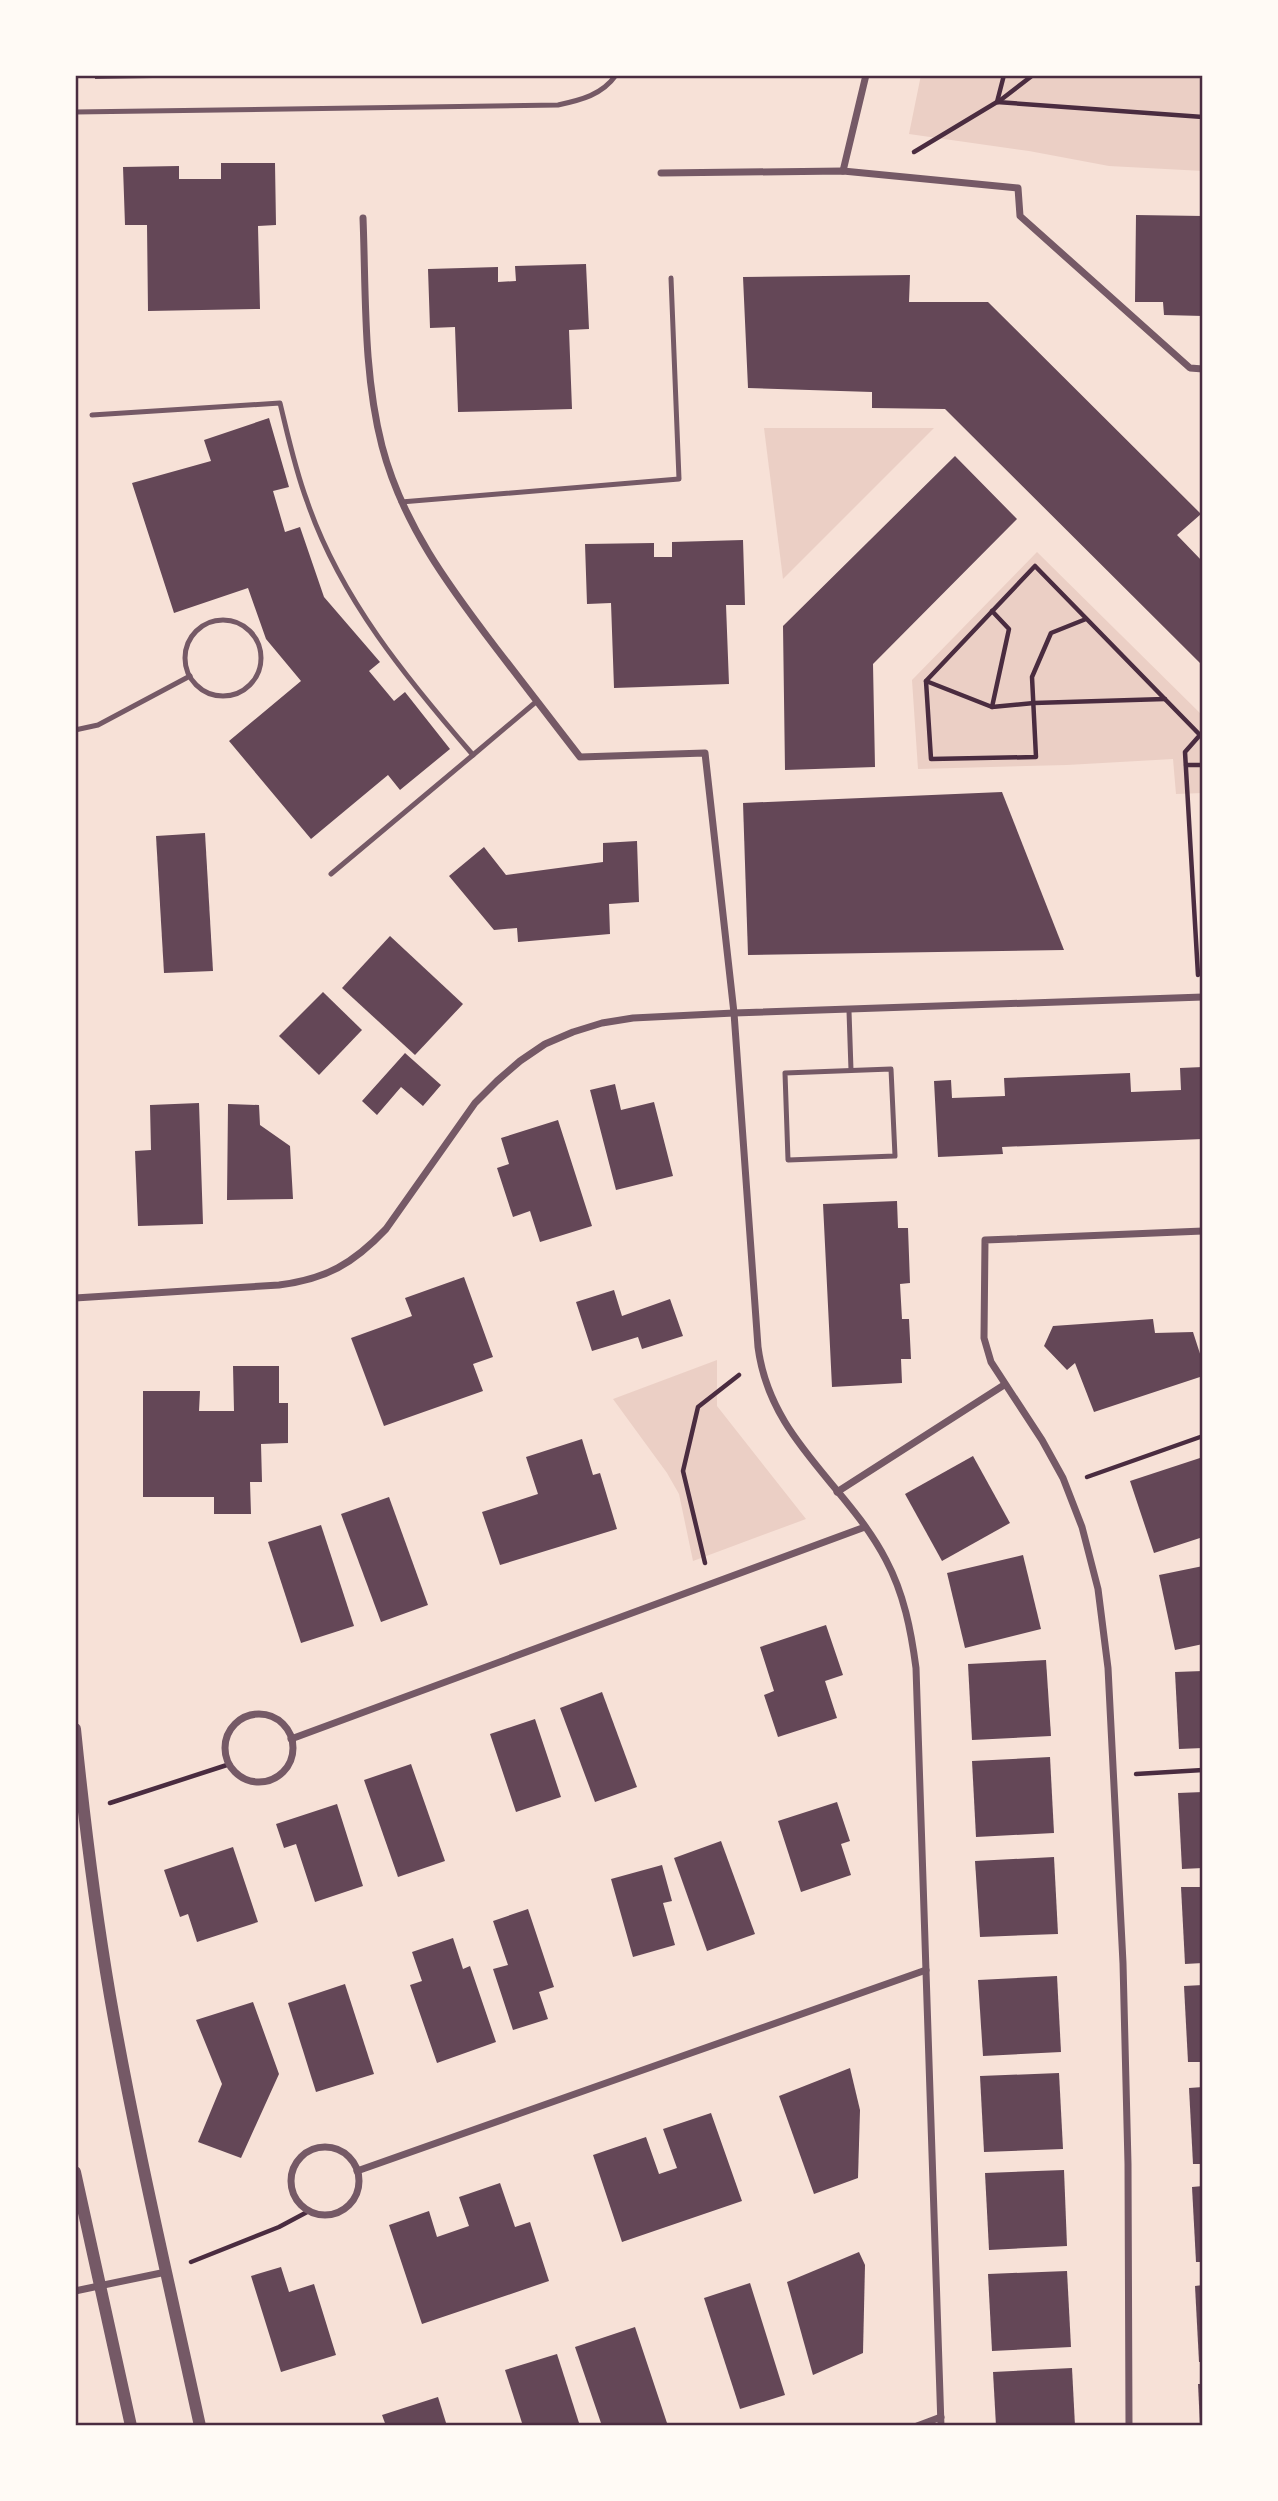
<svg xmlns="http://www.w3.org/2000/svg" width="1278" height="2501" viewBox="0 0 1278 2501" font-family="'Archivo Narrow',sans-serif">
  <rect width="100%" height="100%" fill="#f7e1d7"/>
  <!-- green -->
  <g fill="#ebcfc5">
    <polygon points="921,75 1203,75 1203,171 1109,166 1029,151 909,134"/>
    <polygon points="764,428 934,428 783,579"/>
    <polygon points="1037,552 1203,716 1203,793 1176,794 1173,759 1067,765 918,769 912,680"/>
    <polygon points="717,1360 717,1406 806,1519 693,1561 679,1494 667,1473 613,1399"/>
  </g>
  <!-- building -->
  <g fill="#644757">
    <polygon points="95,75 153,75 153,78 95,79"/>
    <polygon points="221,163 275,163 276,225 258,226 260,309 148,311 147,225 125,225 123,167 179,166 179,179 221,179"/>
    <polygon points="1136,215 1203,216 1203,316 1164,315 1163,302 1135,302"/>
    <polygon points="586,264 589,329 569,330 572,409 458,412 455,327 430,328 428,269 498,267 498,282 516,281 515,266"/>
    <polygon points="910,275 909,302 988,302 1201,514 1177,535 1203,562 1203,666 945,409 872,408 872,392 748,388 743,277"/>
    <polygon points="269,418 289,487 273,491 285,532 300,527 324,597 380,662 369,671 394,701 405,692 450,749 400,790 388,775 311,839 229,741 301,681 266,639 248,588 174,613 132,483 211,461 204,440"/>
    <polygon points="955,456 1017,519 873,664 875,767 785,770 783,626"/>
    <polygon points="743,540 745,605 726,605 729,684 614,688 611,603 587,604 585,544 654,543 654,557 672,557 672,542"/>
    <polygon points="1002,792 1064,950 748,955 743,803"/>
    <polygon points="205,833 213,971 164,973 156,836"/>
    <polygon points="637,841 639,902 609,904 610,934 518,942 517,928 494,930 449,876 484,847 506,875 603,862 603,843"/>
    <polygon points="390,936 463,1004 415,1055 342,988"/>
    <polygon points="323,992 362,1030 319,1075 279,1036"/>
    <polygon points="405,1053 441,1085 423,1106 401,1087 377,1115 362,1101"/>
    <polygon points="1203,1067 1203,1139 1002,1147 1003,1154 938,1157 934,1081 951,1080 952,1098 1005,1096 1004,1078 1130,1073 1131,1092 1181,1090 1180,1068"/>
    <polygon points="615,1084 621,1110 654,1102 673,1176 616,1190 590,1090"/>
    <polygon points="199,1103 203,1224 138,1226 135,1151 151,1150 150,1105"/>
    <polygon points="228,1104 259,1105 260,1125 290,1146 293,1199 227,1200"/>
    <polygon points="558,1120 592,1226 540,1242 530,1211 513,1217 497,1168 509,1164 501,1138"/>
    <polygon points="897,1201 898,1228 908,1228 910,1283 900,1284 902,1319 909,1319 911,1359 901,1359 902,1383 832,1387 823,1204"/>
    <polygon points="464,1277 493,1357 473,1364 483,1391 384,1426 351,1338 412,1316 405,1298"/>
    <polygon points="614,1290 622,1316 670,1299 683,1336 642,1349 638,1337 592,1351 576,1302"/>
    <polygon points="1153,1319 1155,1333 1193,1332 1203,1363 1203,1376 1094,1412 1075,1363 1067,1370 1044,1346 1053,1326"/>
    <polygon points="233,1366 279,1366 279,1403 288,1403 288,1443 261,1444 262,1482 250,1482 251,1514 214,1514 214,1497 143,1497 143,1391 200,1391 199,1411 234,1411"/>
    <polygon points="582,1439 593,1475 600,1473 617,1529 500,1565 482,1512 538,1494 526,1457"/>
    <polygon points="973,1456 1010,1523 942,1561 905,1494"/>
    <polygon points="1203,1457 1203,1537 1154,1553 1130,1481"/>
    <polygon points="389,1497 428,1605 381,1622 341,1514"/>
    <polygon points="321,1525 354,1626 301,1643 268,1542"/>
    <polygon points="1023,1555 1041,1629 965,1648 947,1573"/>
    <polygon points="1203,1566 1203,1644 1175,1650 1159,1575"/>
    <polygon points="826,1625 843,1675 825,1681 837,1718 778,1737 764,1695 774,1691 760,1647"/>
    <polygon points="1046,1660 1051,1736 972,1740 968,1664"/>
    <polygon points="1203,1671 1203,1748 1179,1749 1175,1672"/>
    <polygon points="602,1692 637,1787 595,1802 560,1708"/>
    <polygon points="535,1719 561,1797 516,1812 490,1734"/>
    <polygon points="1050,1757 1054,1833 976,1837 972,1761"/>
    <polygon points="411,1764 445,1861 398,1877 364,1780"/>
    <polygon points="1203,1792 1203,1868 1182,1869 1178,1793"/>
    <polygon points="837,1802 850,1841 841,1844 851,1875 801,1892 778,1821"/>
    <polygon points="337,1804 363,1886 315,1902 296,1844 284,1848 276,1824"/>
    <polygon points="721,1841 755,1934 707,1951 674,1858"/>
    <polygon points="233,1847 258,1922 197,1942 188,1914 180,1917 164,1870"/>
    <polygon points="1054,1857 1058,1934 980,1937 975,1861"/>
    <polygon points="662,1865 672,1901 663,1903 675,1945 633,1957 611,1879"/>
    <polygon points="1181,1887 1203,1887 1203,1963 1185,1964"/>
    <polygon points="528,1909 554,1987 539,1992 548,2019 513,2030 493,1969 508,1965 493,1921"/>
    <polygon points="453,1938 463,1969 470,1966 496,2042 437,2063 410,1985 422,1981 412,1952"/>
    <polygon points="1057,1976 1061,2052 983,2056 978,1980"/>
    <polygon points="345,1984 374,2074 316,2092 288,2003"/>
    <polygon points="1203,1985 1203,2062 1188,2062 1184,1986"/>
    <polygon points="253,2002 279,2074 241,2158 198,2142 222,2084 196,2020"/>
    <polygon points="850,2068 860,2110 858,2178 814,2194 779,2096"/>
    <polygon points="1059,2073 1063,2149 984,2152 980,2076"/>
    <polygon points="1203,2087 1203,2164 1193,2164 1189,2088"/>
    <polygon points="711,2113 742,2201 622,2242 593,2155 646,2137 659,2174 677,2168 663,2129"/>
    <polygon points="1064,2170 1067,2246 989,2250 985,2173"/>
    <polygon points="500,2183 515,2227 530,2222 549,2281 422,2324 389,2225 429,2211 437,2237 469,2226 459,2197"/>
    <polygon points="1203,2186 1203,2262 1196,2262 1192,2187"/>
    <polygon points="859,2252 865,2265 863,2353 813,2375 787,2282"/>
    <polygon points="281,2267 289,2292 314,2284 336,2355 281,2372 251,2276"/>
    <polygon points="1067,2271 1071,2347 992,2351 988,2274"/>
    <polygon points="750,2283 785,2395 740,2409 704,2298"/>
    <polygon points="1203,2285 1203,2362 1199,2362 1195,2286"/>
    <polygon points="635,2327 668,2426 602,2426 575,2347"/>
    <polygon points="557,2354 580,2426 523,2426 505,2370"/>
    <polygon points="1072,2368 1075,2426 996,2426 993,2372"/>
    <polygon points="1198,2384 1203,2384 1203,2426 1200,2426"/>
    <polygon points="438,2397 447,2426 386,2426 382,2415"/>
  </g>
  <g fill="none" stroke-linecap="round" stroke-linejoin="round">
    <!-- path -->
    <g stroke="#4a2c40" stroke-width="4.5">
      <polyline points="997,102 1203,117"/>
      <polyline points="998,102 1033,75"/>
      <polyline points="914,152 997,102 1004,75"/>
      <polyline points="992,611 1009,629 992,707"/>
      <polyline points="1086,619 1051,633 1032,677 1036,757 931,759 926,681 1035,566 1200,735 1185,752 1198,975"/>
      <polyline points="926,681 992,707 1034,703 1165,699"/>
      <polyline points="1186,765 1203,765"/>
      <polyline points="1087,1477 1203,1436"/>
      <polyline points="705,1563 683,1471 698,1407 739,1375"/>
      <polyline points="1136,1774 1203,1770"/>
      <polyline points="110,1803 230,1764"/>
      <polyline points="191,2262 279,2227 309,2211"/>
    </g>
    <!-- service -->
    <g stroke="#755966" stroke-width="5">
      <path d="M75 112 558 105C581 100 602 95 616 75"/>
      <path d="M92 415 280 403C288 436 295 469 307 501 340 598 407 679 473 755L331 874"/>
      <polyline points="401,502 679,479 671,278"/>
      <circle cx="223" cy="658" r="38"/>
      <polyline points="75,730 98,725 190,676"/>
      <polyline points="473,755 537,701"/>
      <polyline points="849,1011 851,1070"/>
      <polygon points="891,1069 895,1156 788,1160 785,1073"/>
    </g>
    <!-- minor -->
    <g stroke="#755966" stroke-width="7">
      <polyline points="843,171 866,75"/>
      <polyline points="661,173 843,171 1018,188 1020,216 1190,368 1203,369"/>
      <path d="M363 218C366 293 363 372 382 446 402 523 448 585 496 648 524 684 552 721 580 757L705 753 734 1013 758 1347C770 1440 846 1483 886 1560 904 1594 911 1630 916 1668L941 2426"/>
      <path d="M75 1298 279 1285C326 1279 353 1264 386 1229L475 1103 497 1081 520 1061 545 1044 573 1032 602 1023 633 1018 734 1013 1203 997"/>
      <polyline points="837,1492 1004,1385"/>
      <circle cx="259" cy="1748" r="34"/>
      <polyline points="291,1739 865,1527"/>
      <circle cx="325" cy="2181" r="34"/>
      <polyline points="357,2171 926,1970"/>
      <polyline points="75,2291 166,2272"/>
      <polyline points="917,2426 941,2417"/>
      <polyline points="1129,2426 1128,2164 1123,1963 1108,1668 1098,1589 1082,1527 1063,1478 1042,1440 991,1362 984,1338 985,1240 1203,1231"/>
    </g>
    <!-- tertiary -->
    <g stroke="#755966" stroke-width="12">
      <path d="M75 1729C84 1818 95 1908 110 1996 135 2140 169 2283 200 2426"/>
      <polyline points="75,2172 131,2426"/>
    </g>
  </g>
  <!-- border -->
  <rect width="1278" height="2501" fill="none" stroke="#fffaf5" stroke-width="154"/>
  <rect x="77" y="77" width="1124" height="2347" fill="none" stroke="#4a2c40" stroke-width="2.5"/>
</svg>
